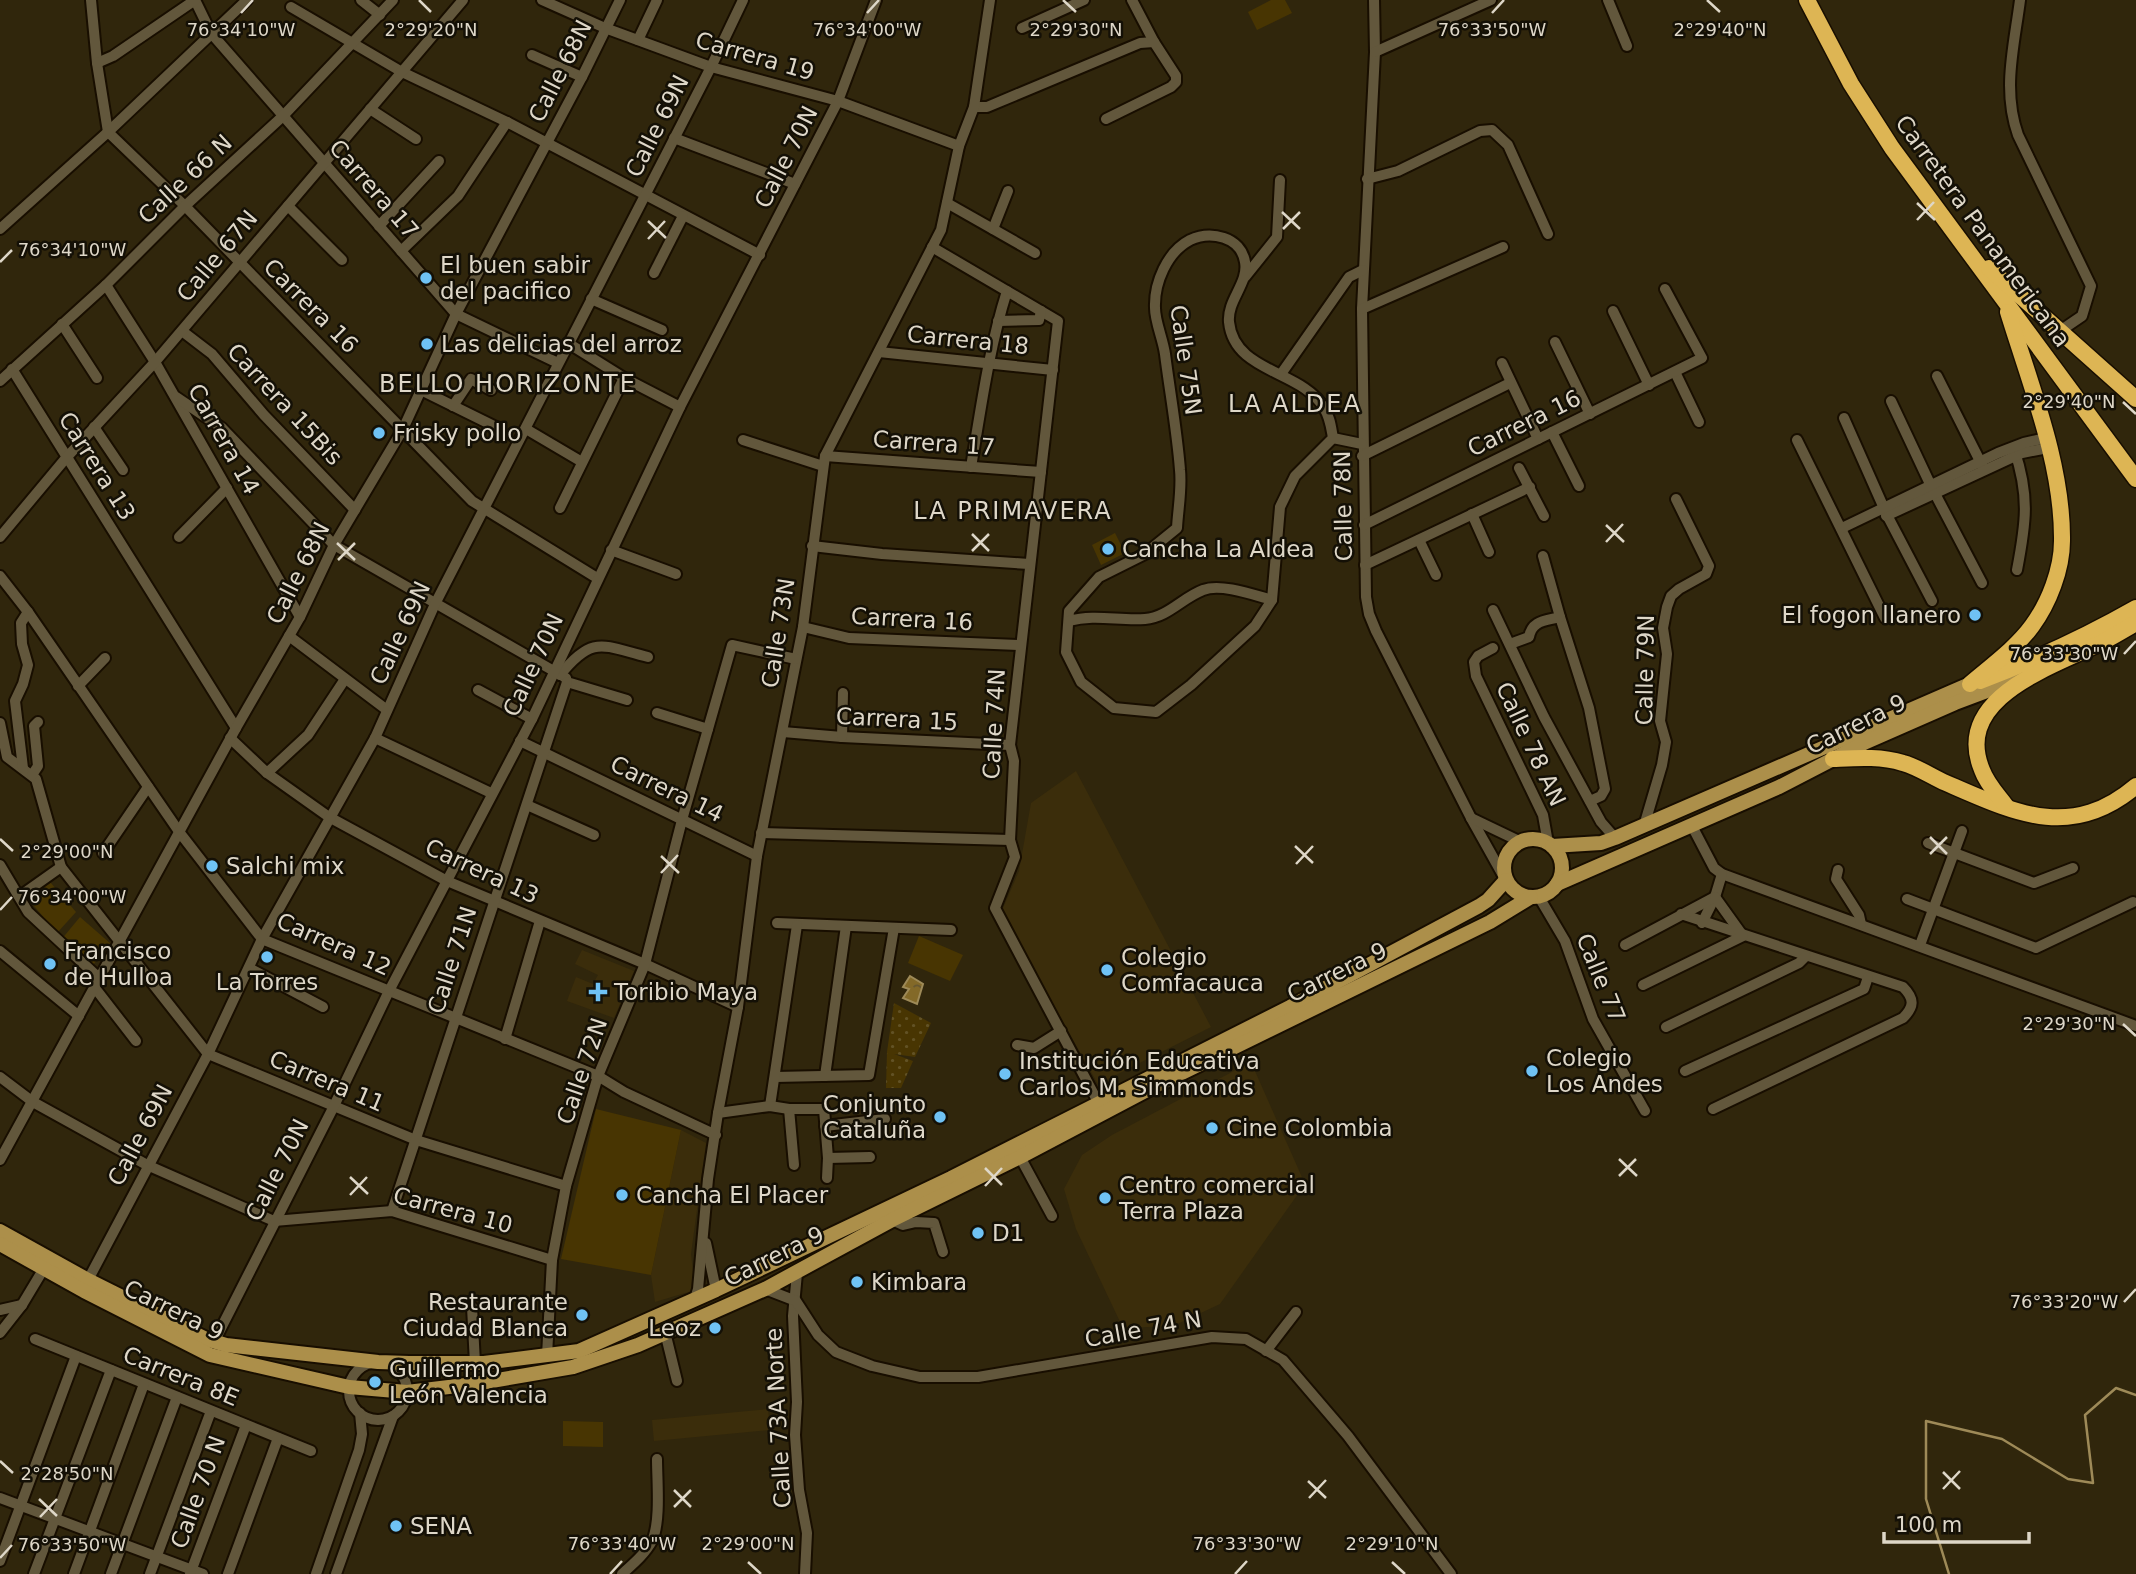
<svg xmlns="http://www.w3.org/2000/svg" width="2136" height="1574" viewBox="0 0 2136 1574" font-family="'DejaVu Sans',sans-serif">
  <defs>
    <pattern id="green-dots" width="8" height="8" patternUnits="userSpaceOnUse" patternTransform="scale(1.75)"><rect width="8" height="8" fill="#483502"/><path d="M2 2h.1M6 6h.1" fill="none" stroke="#625225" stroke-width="1.8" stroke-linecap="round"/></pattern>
    <pattern id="water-ripples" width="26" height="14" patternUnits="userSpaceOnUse" patternTransform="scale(1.75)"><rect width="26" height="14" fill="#836928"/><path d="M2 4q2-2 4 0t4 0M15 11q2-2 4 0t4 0" fill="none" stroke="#665731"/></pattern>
  </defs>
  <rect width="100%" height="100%" fill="#30260c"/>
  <!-- built -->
  <g fill="#3b2d0b">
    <polygon points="1076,771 1211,1027 1098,1084 1001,913 1019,871 1031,803"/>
    <polygon points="582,950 634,971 614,1018 567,1001 576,977 593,984 598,975 575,964"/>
    <polygon points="1251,1062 1305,1184 1220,1304 1173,1326 1123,1328 1076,1229 1064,1189 1082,1155 1112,1135"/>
    <polygon points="681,1130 706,1143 691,1254 695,1290 655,1302 651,1275"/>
    <polygon points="768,1409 770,1430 654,1441 652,1420"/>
  </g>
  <!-- green -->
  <polygon fill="url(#green-dots)" points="894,1003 931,1023 915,1057 894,1054 913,1061 901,1088 886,1088 887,1052"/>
  <!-- pitch -->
  <g fill="#483502">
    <polygon points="1271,0 1285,0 1292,13 1257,30 1248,12"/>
    <polygon points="1115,533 1125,553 1101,565 1092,545"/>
    <polygon points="50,882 76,912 57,933 29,900"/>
    <polygon points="80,917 111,944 92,966 61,940"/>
    <polygon points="919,936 963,955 950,981 908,963"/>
    <polygon points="596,1109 681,1130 651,1275 561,1259"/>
    <polygon points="563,1421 603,1422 603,1447 563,1446"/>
  </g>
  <!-- water -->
  <polygon fill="url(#water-ripples)" stroke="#9e8a58" stroke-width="2" points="910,976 923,984 917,1004 903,998 909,989 903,987"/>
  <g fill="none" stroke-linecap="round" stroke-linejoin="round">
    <!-- stream -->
    <polyline stroke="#9e8a58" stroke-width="2.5" points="1949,1574 1926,1499 1926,1421 2002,1439 2068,1479 2093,1483 2085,1415 2116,1388 2136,1395"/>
    <!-- minor casing -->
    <g stroke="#180e00" stroke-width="14">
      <g id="minor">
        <polyline points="91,0 97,63 108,132 185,206 472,501 597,578"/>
        <polyline points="195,0 211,33 456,314 558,363"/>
        <polyline points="361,0 380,15"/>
        <polyline points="542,0 605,28 711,67 838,101 959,146"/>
        <polyline points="1374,0 1375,52 1362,309 1366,597 1369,614 1376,631 1471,818 1504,877"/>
        <polyline points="1608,0 1627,46"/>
        <path d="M2020 0C2014 47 2002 90 2018 135L2091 286 2082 316 2060 331"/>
        <polyline points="291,7 402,72 507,122 760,255"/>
        <polyline points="1022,28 1084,0"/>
        <polyline points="638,40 657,0"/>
        <polyline points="1375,52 1491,0"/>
        <polyline points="532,55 582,77"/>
        <polyline points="97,63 113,56 195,0"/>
        <polyline points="974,107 987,107 1140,43 1154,42"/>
        <polyline points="370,109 416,139"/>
        <polyline points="1106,119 1171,87 1176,82 1176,76 1154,42 1132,0"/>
        <polyline points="674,138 795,184"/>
        <polyline points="1367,179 1398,171 1480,131 1492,130 1508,145 1548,234"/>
        <polyline points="947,203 1035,253"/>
        <polyline points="288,206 342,260"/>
        <polyline points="379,226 439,161"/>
        <polyline points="0,229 108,132 247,0"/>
        <polyline points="993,229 1008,191"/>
        <polyline points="932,247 1058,321 1010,745 1014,761 1010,840 1015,857 995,908 1098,1102"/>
        <polyline points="401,251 458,196 507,122"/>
        <polyline points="654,273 683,216"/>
        <polyline points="1245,277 1277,237 1280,180"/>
        <polyline points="106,285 155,362 300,617"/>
        <polyline points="591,299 662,330"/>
        <polyline points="1362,309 1503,247"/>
        <polyline points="1613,311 1649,385"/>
        <polyline points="998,321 1039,320 1041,311"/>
        <polyline points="62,324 97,378"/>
        <polyline points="182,331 212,354 264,415 355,510"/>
        <polyline points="1555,342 1590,414"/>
        <polyline points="568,343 624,378 680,407"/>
        <polyline points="879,352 1053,370"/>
        <polyline points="1502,363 1538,439"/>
        <polyline points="12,369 236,728"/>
        <polyline points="1675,372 1699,422"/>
        <polyline points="1281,374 1349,277 1363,270"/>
        <polyline points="1937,376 1983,467"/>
        <polyline points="0,381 106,285 185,206 283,116 393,0"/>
        <polyline points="421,390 500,429"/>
        <polyline points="176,397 222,428 334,545 566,678 567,682 627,700"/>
        <polyline points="1891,401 1931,486 1982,583"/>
        <polyline points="453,406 471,379 491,390"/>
        <polyline points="1844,418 1887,515 1932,601"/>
        <polyline points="94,427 123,470"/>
        <polyline points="526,429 582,462"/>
        <polyline points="1552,432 1579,486"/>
        <path d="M1333 438 1295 476 1280 507 1272 600 1255 626 1191 685 1156 712 1114 708 1081 682 1066 652 1069 611 1099 577 1145 554 1177 528C1178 509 1182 489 1180 470 1177 431 1170 393 1165 354 1163 339 1155 322 1155 308 1154 283 1167 252 1190 240 1211 230 1241 237 1245 262 1249 283 1227 300 1229 322 1234 373 1302 370 1324 408 1330 417 1331 427 1333 438L1362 444"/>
        <polyline points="743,440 823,466"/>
        <polyline points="1797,440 1885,618"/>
        <path d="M2014 449C2030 496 2026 523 2017 570"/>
        <polyline points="825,456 1041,472"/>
        <polyline points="1362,456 1510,383"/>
        <path d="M971 467C981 408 989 348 1007 291"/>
        <polyline points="1519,468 1544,516"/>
        <polyline points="560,508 624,378"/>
        <polyline points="1472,514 1489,552"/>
        <polyline points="1886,516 2022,453 2048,448"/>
        <polyline points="1364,525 1702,358 1665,289"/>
        <polyline points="1842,528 1998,453 2024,443 2046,438"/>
        <polyline points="0,537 66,458 155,362 463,0"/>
        <polyline points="179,537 227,488"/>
        <polyline points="1419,540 1436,575"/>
        <polyline points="812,546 882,554 1029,564"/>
        <polyline points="611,550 676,574"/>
        <polyline points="1365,565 1530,487"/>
        <polyline points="0,576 28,612 180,833 262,939 598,1076 624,1092 716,1135"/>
        <polyline points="1493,610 1544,717 1601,822 1615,838"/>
        <polyline points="1560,617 1589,708 1605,789 1601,796 1590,801"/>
        <path d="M1069 621C1095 614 1119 621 1145 619 1168 617 1182 598 1203 590 1221 583 1254 595 1272 600"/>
        <polyline points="803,627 849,638 1020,645"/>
        <polyline points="289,636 387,710"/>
        <path d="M1510 644 1529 637C1532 620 1546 621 1560 617L1543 556"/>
        <polyline points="1493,648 1478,656 1474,662 1476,676 1543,815 1548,843"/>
        <path d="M560 675C593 634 603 646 648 657"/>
        <polyline points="78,686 105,658"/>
        <polyline points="478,690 532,719"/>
        <polyline points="657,713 708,729"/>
        <polyline points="0,723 7,757 36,779 61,867 208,1054 416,1140 566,1186"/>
        <polyline points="783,732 842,737 1010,745"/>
        <polyline points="842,737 843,693"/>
        <polyline points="230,738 267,773 329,817 447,881 645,964 738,1007"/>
        <polyline points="375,738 491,793"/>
        <polyline points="520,741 757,856"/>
        <polyline points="23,768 15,701 23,684 28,665 22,644 21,623 28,612"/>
        <polyline points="267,773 308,735 345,679"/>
        <polyline points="32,775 38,766 34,726 38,722"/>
        <polyline points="527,805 594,835"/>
        <polyline points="1471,818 1519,841"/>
        <polyline points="1644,826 1662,765 1666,742 1660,721 1667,654 1663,628 1667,607 1671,596 1679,589 1706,574 1709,566 1676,499"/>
        <polyline points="1692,826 1714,868 1722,874 2136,1026"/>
        <polyline points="761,833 1010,840"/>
        <polyline points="1928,843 2034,883 2073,868"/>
        <polyline points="103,853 148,787"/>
        <polyline points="0,865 28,912 100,979"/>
        <polyline points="1838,870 1836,879 1859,915 1861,924"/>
        <polyline points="20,896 61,867"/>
        <polyline points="1539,897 1565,941 1593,1019 1645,1111"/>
        <polyline points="1907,899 2036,948 2133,902"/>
        <path d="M1681 914 1903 987C1915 999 1914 1007 1903 1018L1713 1109"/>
        <polyline points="777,923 951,930"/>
        <polyline points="1702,923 1715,897 1722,874"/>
        <polyline points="1625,945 1715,897"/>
        <polyline points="1920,945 1962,831"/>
        <polyline points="0,951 79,1016"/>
        <polyline points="249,968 323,1007"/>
        <polyline points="1643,985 1743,936 1715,897"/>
        <polyline points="95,988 136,1041"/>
        <polyline points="1666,1027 1799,963 1806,956"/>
        <polyline points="505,1039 540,921"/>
        <polyline points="1017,1045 1034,1048 1061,1031"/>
        <polyline points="1685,1071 1864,989 1868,977"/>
        <polyline points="825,1076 846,926"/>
        <polyline points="0,1077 33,1102 147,1165 274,1221 392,1211 552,1260"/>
        <polyline points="775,1077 869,1075 894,928"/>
        <polyline points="770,1106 797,925"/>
        <polyline points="789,1109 794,1165"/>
        <polyline points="718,1113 770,1106 789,1109 824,1109 828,1158 827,1178"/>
        <polyline points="825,1126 885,1119"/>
        <polyline points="1020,1157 1052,1216"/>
        <polyline points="828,1158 870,1157"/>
        <polyline points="0,1160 236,728 300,617 334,545 403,429 456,314 582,77 620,0"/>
        <polyline points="392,1211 567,682"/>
        <polyline points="892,1220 903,1225 916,1222 934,1223 943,1252"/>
        <polyline points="706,1243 716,1290"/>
        <polyline points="797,1273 793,1316 797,1402 795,1435 799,1490 807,1533 805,1574"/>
        <polyline points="88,1280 208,1054 262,939 375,738 435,604 711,67 743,0"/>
        <polyline points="765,1289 796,1301 818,1335 836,1352 872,1366 920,1377 978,1377 1212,1337 1246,1339 1283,1360 1348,1436 1451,1574"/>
        <polyline points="695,1299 698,1289 708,1179 718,1113 738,1007 757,856 803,627 825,456 941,230 959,146 974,107 990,0"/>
        <polyline points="472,1307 475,1363"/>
        <polyline points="0,1310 22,1305"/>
        <polyline points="665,1332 677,1381"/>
        <polyline points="0,1333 22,1305 43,1270"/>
        <polyline points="35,1339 311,1451"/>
        <polyline points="214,1342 333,1108 389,991 532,719 680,407 838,101 876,0"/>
        <polyline points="1266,1351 1296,1312"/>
        <polyline points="547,1356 552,1260 566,1186 598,1076 645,964 682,820 732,645 796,659"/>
        <circle cx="378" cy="1391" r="29"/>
        <polyline points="0,1498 203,1574"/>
        <polyline points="0,1561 76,1356"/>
        <polyline points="34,1574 111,1370"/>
        <polyline points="74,1574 144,1384"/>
        <polyline points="111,1574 177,1397"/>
        <polyline points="150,1574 211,1411"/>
        <polyline points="190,1574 246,1425"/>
        <polyline points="228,1574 278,1438"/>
        <polyline points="316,1574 359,1450 362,1434 360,1413"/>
        <polyline points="336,1574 393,1416"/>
        <path d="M622 1574C633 1564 645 1554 652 1541 661 1521 657 1481 657 1459"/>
      </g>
    </g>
    <!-- major casing -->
    <g stroke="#180e00" stroke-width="18">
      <g id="major">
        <circle cx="1533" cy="868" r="29"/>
        <polyline points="1552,846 1601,843 1615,838 1970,684"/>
        <polyline points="1557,884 1779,787 1866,742 1955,703 2019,679"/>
        <polyline points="0,1231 88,1280 206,1339 226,1345 378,1362 409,1363 484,1363 579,1351 716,1290 951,1178 1290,1007 1479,906 1488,900 1506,880"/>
        <polyline points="0,1244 84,1291 210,1355 349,1387 407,1392 474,1384 573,1367 638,1345 765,1289 892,1220 1020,1157 1147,1090 1490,922 1531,897"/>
      </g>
    </g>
    <!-- highway casing -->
    <g stroke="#180e00" stroke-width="19">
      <g id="highway">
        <polyline points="1807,0 1851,84 1892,148 2136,479"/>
        <polyline points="1989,268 2136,399"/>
        <path d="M1980 681C2035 660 2085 637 2136 608"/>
        <path d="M1970 684C1991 666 2016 648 2032 626 2049 603 2062 569 2062 541 2063 465 2030 384 2008 312"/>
        <path d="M1833 759C1856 758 1880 756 1903 763 1918 767 1932 777 1946 783 2015 813 2071 841 2136 786"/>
        <path d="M2006 806C1997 794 1987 784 1982 770 1953 700 2046 669 2094 646 2108 640 2122 631 2136 623"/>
      </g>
    </g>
    <!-- minor -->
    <use href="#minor" stroke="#62573c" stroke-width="10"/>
    <!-- major -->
    <use href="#major" stroke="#ac8f4a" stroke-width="14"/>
    <!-- highway -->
    <use href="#highway" stroke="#ddb554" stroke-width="16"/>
  </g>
  <!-- ticks -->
  <path fill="none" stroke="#ded7c8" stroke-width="2.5" d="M419 0 431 12M1063 0 1076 12M1707 0 1720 12M241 13 253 0M867 13 879 0M1492 13 1504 0M1917 203 1935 220M1282 212 1300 229M1917 220 1934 202M648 221 666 238M1283 229 1300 212M648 239 665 221M0 262 12 250M2123 402 2136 414M1606 525 1624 542M972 534 989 551M1606 542 1623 524M337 543 355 560M972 551 989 534M338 560 355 543M2124 654 2136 641M1930 837 1947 854M0 839 13 851M1295 846 1313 863M1930 854 1947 837M661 856 679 873M1296 864 1313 846M661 873 678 855M0 910 12 897M2123 1024 2136 1036M1619 1159 1637 1176M985 1168 1002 1185M1619 1176 1636 1159M350 1177 368 1194M985 1186 1002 1168M350 1195 367 1177M2124 1302 2136 1289M0 1461 13 1473M1943 1472 1960 1489M1308 1481 1326 1498M1943 1489 1960 1471M674 1490 691 1507M1309 1498 1326 1480M39 1499 57 1516M674 1507 691 1490M40 1517 57 1499M0 1558 12 1545M748 1562 761 1574M1392 1562 1405 1574M610 1574 622 1561M1235 1574 1247 1561"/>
  <!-- markers -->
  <g fill="#6fc2f4" stroke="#141006" stroke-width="2.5">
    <circle cx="426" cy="278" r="7"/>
    <circle cx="427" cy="344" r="7"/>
    <circle cx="379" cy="433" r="7"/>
    <circle cx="1108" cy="549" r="7"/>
    <circle cx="1975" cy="615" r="7"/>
    <circle cx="212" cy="866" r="7"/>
    <circle cx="267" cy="957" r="7"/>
    <circle cx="50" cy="964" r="7"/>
    <circle cx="1107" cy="970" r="7"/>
    <path d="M594.5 981.5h7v7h7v7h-7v7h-7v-7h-7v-7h7z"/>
    <circle cx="1532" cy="1071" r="7"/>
    <circle cx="1005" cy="1074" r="7"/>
    <circle cx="940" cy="1117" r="7"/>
    <circle cx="1212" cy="1128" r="7"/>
    <circle cx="622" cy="1195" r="7"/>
    <circle cx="1105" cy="1198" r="7"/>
    <circle cx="978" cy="1233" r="7"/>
    <circle cx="857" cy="1282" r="7"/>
    <circle cx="582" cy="1315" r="7"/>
    <circle cx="715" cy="1328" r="7"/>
    <circle cx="375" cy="1382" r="7"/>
    <circle cx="396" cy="1526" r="7"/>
  </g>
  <g text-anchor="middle" stroke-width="5" stroke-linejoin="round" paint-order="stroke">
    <!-- street labels -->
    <g font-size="23" fill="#ded7c8" stroke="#141006">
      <text transform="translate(755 56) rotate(16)" y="8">Carrera 19</text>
      <text transform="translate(560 71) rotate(-63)" y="8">Calle 68N</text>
      <text transform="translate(657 126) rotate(-63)" y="8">Calle 69N</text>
      <text transform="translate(786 157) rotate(-63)" y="8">Calle 70N</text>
      <text transform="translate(185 179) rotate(-43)" y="8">Calle 66 N</text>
      <text transform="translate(374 189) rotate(49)" y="8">Carrera 17</text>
      <text transform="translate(1983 231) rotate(54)" y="8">Carretera Panamericana</text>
      <text transform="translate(217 256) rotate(-50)" y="8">Calle 67N</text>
      <text transform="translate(311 306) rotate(45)" y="8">Carrera 16</text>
      <text transform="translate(968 340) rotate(6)" y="8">Carrera 18</text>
      <text transform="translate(1186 360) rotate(82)" y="8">Calle 75N</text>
      <text transform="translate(285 404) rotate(47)" y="8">Carrera 15Bis</text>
      <text transform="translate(1524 423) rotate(-26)" y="8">Carrera 16</text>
      <text transform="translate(224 439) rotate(61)" y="8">Carrera 14</text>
      <text transform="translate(934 443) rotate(4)" y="8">Carrera 17</text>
      <text transform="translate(97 466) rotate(58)" y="8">Carrera 13</text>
      <text transform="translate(1343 506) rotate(-91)" y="8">Calle 78N</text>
      <text transform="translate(298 573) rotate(-63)" y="8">Calle 68N</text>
      <text transform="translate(912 619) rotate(3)" y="8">Carrera 16</text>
      <text transform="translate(400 633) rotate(-65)" y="8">Calle 69N</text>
      <text transform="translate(778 633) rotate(-81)" y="8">Calle 73N</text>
      <text transform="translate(533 665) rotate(-65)" y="8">Calle 70N</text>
      <text transform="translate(1645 670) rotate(-89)" y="8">Calle 79N</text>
      <text transform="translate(897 719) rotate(3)" y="8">Carrera 15</text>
      <text transform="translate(994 724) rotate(-87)" y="8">Calle 74N</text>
      <text transform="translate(1856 724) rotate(-26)" y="8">Carrera 9</text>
      <text transform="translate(1531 744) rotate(65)" y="8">Calle 78 AN</text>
      <text transform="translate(667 789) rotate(26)" y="8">Carrera 14</text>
      <text transform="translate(482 871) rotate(25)" y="8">Carrera 13</text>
      <text transform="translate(334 944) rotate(24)" y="8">Carrera 12</text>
      <text transform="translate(452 960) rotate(-72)" y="8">Calle 71N</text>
      <text transform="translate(1337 972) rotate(-26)" y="8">Carrera 9</text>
      <text transform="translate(1601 978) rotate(68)" y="8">Calle 77</text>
      <text transform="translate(582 1071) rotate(-71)" y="8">Calle 72N</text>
      <text transform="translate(327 1081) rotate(23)" y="8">Carrera 11</text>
      <text transform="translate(140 1135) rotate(-62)" y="8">Calle 69N</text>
      <text transform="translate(277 1170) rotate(-63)" y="8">Calle 70N</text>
      <text transform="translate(453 1210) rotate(15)" y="8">Carrera 10</text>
      <text transform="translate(774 1256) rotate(-26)" y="8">Carrera 9</text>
      <text transform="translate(174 1310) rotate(26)" y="8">Carrera 9</text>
      <text transform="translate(1143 1329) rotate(-10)" y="8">Calle 74 N</text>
      <text transform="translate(181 1376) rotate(22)" y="8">Carrera 8E</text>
      <text transform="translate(778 1418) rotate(-93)" y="8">Calle 73A Norte</text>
      <text transform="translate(198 1492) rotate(-70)" y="8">Calle 70 N</text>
    </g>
    <!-- poi labels -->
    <g font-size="23" fill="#ded7c8" stroke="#141006" text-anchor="start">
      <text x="440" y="273">El buen sabir<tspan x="440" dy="26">del pacifico</tspan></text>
      <text x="441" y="352">Las delicias del arroz</text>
      <text x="393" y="441">Frisky pollo</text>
      <text x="1122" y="557">Cancha La Aldea</text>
      <text x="1961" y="623" text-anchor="end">El fogon llanero</text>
      <text x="226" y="874">Salchi mix</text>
      <text x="64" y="959">Francisco<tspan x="64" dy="26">de Hulloa</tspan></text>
      <text x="1121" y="965">Colegio<tspan x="1121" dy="26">Comfacauca</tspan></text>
      <text x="267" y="990" text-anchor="middle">La Torres</text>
      <text x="614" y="1000">Toribio Maya</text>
      <text x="1546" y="1066">Colegio<tspan x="1546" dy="26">Los Andes</tspan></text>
      <text x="1019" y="1069">Institución Educativa<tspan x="1019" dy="26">Carlos M. Simmonds</tspan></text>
      <text x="926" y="1112" text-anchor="end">Conjunto<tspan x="926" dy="26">Cataluña</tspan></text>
      <text x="1226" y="1136">Cine Colombia</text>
      <text x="1119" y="1193">Centro comercial<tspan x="1119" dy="26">Terra Plaza</tspan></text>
      <text x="636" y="1203">Cancha El Placer</text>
      <text x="992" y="1241">D1</text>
      <text x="871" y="1290">Kimbara</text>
      <text x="568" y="1310" text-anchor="end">Restaurante<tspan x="568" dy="26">Ciudad Blanca</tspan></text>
      <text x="701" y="1336" text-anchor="end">Leoz</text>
      <text x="389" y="1377">Guillermo<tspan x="389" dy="26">León Valencia</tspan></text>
      <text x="410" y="1534">SENA</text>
    </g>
    <!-- neighbourhood labels -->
    <g font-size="24" letter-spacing="2" fill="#ded7c8" stroke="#141006">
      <text x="508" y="392">BELLO HORIZONTE</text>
      <text x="1295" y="412">LA ALDEA</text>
      <text x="1013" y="519">LA PRIMAVERA</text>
    </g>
  </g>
  <g font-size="18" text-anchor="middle" fill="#ded7c8" stroke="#141006" stroke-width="5" stroke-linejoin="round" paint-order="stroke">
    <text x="431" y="36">2°29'20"N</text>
    <text x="1076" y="36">2°29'30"N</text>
    <text x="1720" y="36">2°29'40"N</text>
    <text x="241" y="36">76°34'10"W</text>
    <text x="867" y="36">76°34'00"W</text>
    <text x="1492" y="36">76°33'50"W</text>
    <text x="72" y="256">76°34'10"W</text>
    <text x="2069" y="408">2°29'40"N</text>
    <text x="2064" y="660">76°33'30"W</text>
    <text x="67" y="858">2°29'00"N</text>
    <text x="72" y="903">76°34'00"W</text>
    <text x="2069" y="1030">2°29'30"N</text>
    <text x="2064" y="1308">76°33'20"W</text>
    <text x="67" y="1480">2°28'50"N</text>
    <text x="622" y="1550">76°33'40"W</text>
    <text x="1247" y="1550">76°33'30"W</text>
    <text x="748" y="1550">2°29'00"N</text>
    <text x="1392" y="1550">2°29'10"N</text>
    <text x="72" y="1551">76°33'50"W</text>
  </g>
  <!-- scale -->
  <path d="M1884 1532v10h145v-10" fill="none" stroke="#ded7c8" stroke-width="3.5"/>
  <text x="1895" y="1532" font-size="21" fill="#ded7c8" stroke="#141006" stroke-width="5" paint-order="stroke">100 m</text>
</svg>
